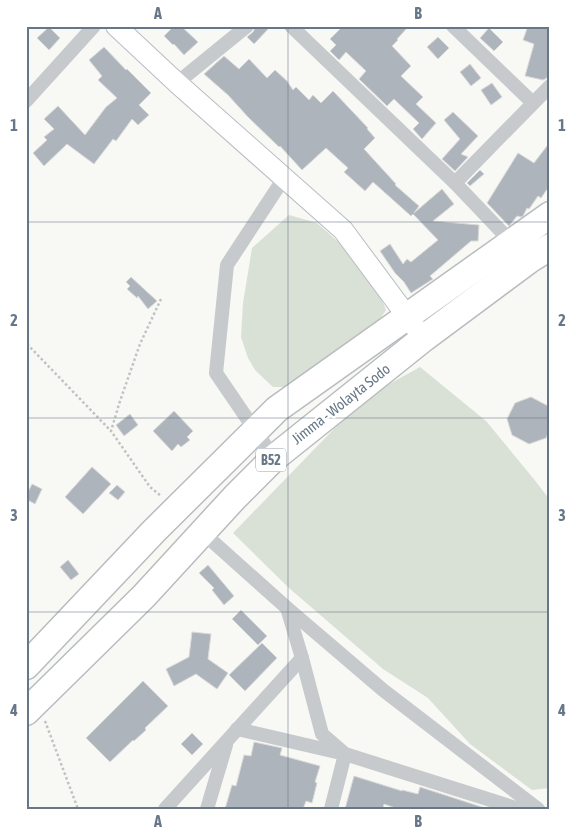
<svg xmlns="http://www.w3.org/2000/svg" width="576" height="835" viewBox="0 0 576 835" font-family="'Asap Condensed',sans-serif">
  <rect width="100%" height="100%" fill="#f8f8f5"/>
  <!-- green -->
  <g fill="#d9e0d6">
    <polygon points="289,215 317,223 352,254 376,286 386,310 370,334 294,387 273,387 255,370 248,358 241,337 243,303 252,248"/>
    <polygon points="420,367 486,421 533,478 550,500 550,788 532,790 470,744 428,698 383,669 289,588 233,533 364,398"/>
  </g>
  <!-- building -->
  <g fill="#adb4bb" stroke="#dadad8">
    <polygon points="174,26 181,26 198,42 184,55 174,44 173,45 164,36"/>
    <polygon points="256,26 271,26 254,44 247,37 253,32"/>
    <polygon points="343,26 409,26 397,39 398,40 392,46 411,66 401,76 423,97 416,104 436,123 422,139 413,129 419,123 394,99 387,106 359,79 366,71 346,52 339,60 330,51 336,45 330,39"/>
    <polygon points="528,26 550,26 550,66 547,78 543,80 525,76 534,44 523,40"/>
    <polygon points="49,27 60,38 49,50 37,38"/>
    <polygon points="489,28 503,42 494,51 480,38"/>
    <polygon points="438,37 449,48 438,59 427,47"/>
    <polygon points="104,47 126,70 127,69 151,93 139,105 149,115 138,125 132,119 116,141 113,139 94,164 67,144 44,166 33,153 47,140 44,137 54,129 44,119 58,106 85,135 106,107 117,98 98,80 102,76 89,60"/>
    <polygon points="224,56 239,69 249,59 267,78 275,70 287,81 293,90 296,87 309,100 313,95 321,103 333,91 368,128 367,129 375,138 364,149 396,184 395,185 419,206 414,213 442,189 454,204 433,221 479,225 478,241 471,241 430,276 433,279 411,293 404,282 395,273 380,251 390,244 403,264 407,259 411,262 438,240 413,214 411,216 373,182 365,191 344,172 348,168 326,148 302,170 280,146 279,147 248,117 228,95 204,74"/>
    <polygon points="470,64 481,78 471,86 460,72"/>
    <polygon points="492,83 502,97 491,105 481,90"/>
    <polygon points="453,112 478,136 461,154 468,157 455,171 442,159 460,139 444,120"/>
    <polygon points="550,142 550,185 541,198 538,196 529,209 527,208 523,216 521,217 517,216 509,226 487,203 518,153 534,163"/>
    <polygon points="480,170 484,174 470,186 467,183"/>
    <polygon points="131,277 157,301 148,309 138,296 137,298 127,289 130,286 126,282"/>
    <polygon points="531,397 550,407 550,429 546,438 529,444 512,435 507,419 515,403"/>
    <polygon points="174,411 193,431 187,437 190,440 181,447 178,444 172,451 153,431"/>
    <polygon points="130,414 138,425 124,436 116,425"/>
    <polygon points="92,467 111,484 83,514 65,497"/>
    <polygon points="32,484 42,489 35,504 26,499 26,496"/>
    <polygon points="117,485 125,492 118,500 109,493"/>
    <polygon points="68,560 79,574 71,580 60,567"/>
    <polygon points="208,565 234,596 224,605 212,590 214,588 199,573"/>
    <polygon points="241,610 267,636 258,645 232,619"/>
    <polygon points="192,632 211,634 208,659 228,673 217,689 196,674 174,686 166,669 189,657"/>
    <polygon points="262,643 277,658 245,691 229,675"/>
    <polygon points="143,681 168,706 145,728 146,730 134,741 133,740 110,762 86,738"/>
    <polygon points="192,733 203,744 192,755 181,744"/>
    <polygon points="254,742 282,748 280,755 320,766 315,782 317,783 312,803 306,801 303,809 225,809 232,785 236,786 244,755 251,756"/>
    <polygon points="354,776 402,791 402,790 418,794 420,787 488,809 398,809 384,804 383,809 345,809"/>
  </g>
  <g fill="none" stroke-linecap="round" stroke-linejoin="round">
    <!-- secondary casing -->
    <g stroke="#b8bdc2" stroke-width="22">
      <polyline id="secondary" points="116,26 177,83 343,230 415,327"/>
    </g>
    <!-- highway casing -->
    <g stroke="#b9bcbf" stroke-width="29">
      <g id="highway">
        <polyline points="26,666 154,531 277,409 550,215"/>
        <polyline points="26,712 144,596 235,497 274,458 424,338 529,260 550,247"/>
      </g>
    </g>
    <!-- path -->
    <g stroke="#c0c2c4" stroke-width="2.5" stroke-dasharray="2.5 2.5" stroke-linecap="butt">
      <polyline points="161,299 140,344 120,401 111,431 150,487 161,496"/>
      <polyline points="27,344 111,431"/>
      <polyline points="45,721 78,809"/>
    </g>
    <!-- street -->
    <g stroke="#c6cacd" stroke-width="14">
      <polyline points="291,26 455,183 515,246"/>
      <polyline points="453,26 533,103"/>
      <polyline points="177,83 247,26"/>
      <polyline points="26,101 94,26"/>
      <polyline points="455,183 550,86"/>
      <polyline points="274,458 216,373 227,265 284,178"/>
      <polyline points="202,532 287,608 383,690 538,809"/>
      <polyline points="287,608 302,658 322,734 345,754 519,809"/>
      <polyline points="237,729 345,754 331,809"/>
      <polyline points="165,809 302,658"/>
      <polyline points="207,809 226,745"/>
    </g>
    <!-- secondary -->
    <use href="#secondary" stroke="#fff" stroke-width="20"/>
    <!-- highway -->
    <use href="#highway" stroke="#fff" stroke-width="26"/>
  </g>
  <!-- grid -->
  <path fill="none" stroke="#677787" stroke-width="1" stroke-opacity="0.55" d="M288 26V809M26 222H550M26 418H550M26 612H550"/>
  <g text-anchor="middle" stroke-width="5" stroke-linejoin="round" paint-order="stroke">
    <!-- shield labels -->
    <rect fill="#fff" stroke="#95a0ab" stroke-width="1" x="256" y="448.5" width="30" height="23" rx="4"/>
    <g font-size="14" font-weight="bold" fill="#677787">
      <text x="271" y="465">B52</text>
    </g>
    <!-- street labels -->
    <g font-size="15" fill="#677787" stroke="#fff">
      <text transform="translate(341 404) rotate(-38)" y="5">Jimma - Wolayta Sodo</text>
    </g>
  </g>
  <!-- border -->
  <rect width="576" height="835" fill="none" stroke="#ffffff" stroke-width="55"/>
  <rect x="28" y="28" width="520" height="780" fill="none" stroke="#677787" stroke-width="2"/>
  <g font-size="16" text-anchor="middle" font-weight="bold" fill="#677787">
    <text x="158" y="19">A</text>
    <text x="418" y="19">B</text>
    <text x="14" y="131">1</text>
    <text x="562" y="131">1</text>
    <text x="14" y="326">2</text>
    <text x="562" y="326">2</text>
    <text x="14" y="521">3</text>
    <text x="562" y="521">3</text>
    <text x="14" y="716">4</text>
    <text x="562" y="716">4</text>
    <text x="158" y="827">A</text>
    <text x="418" y="827">B</text>
  </g>
</svg>
